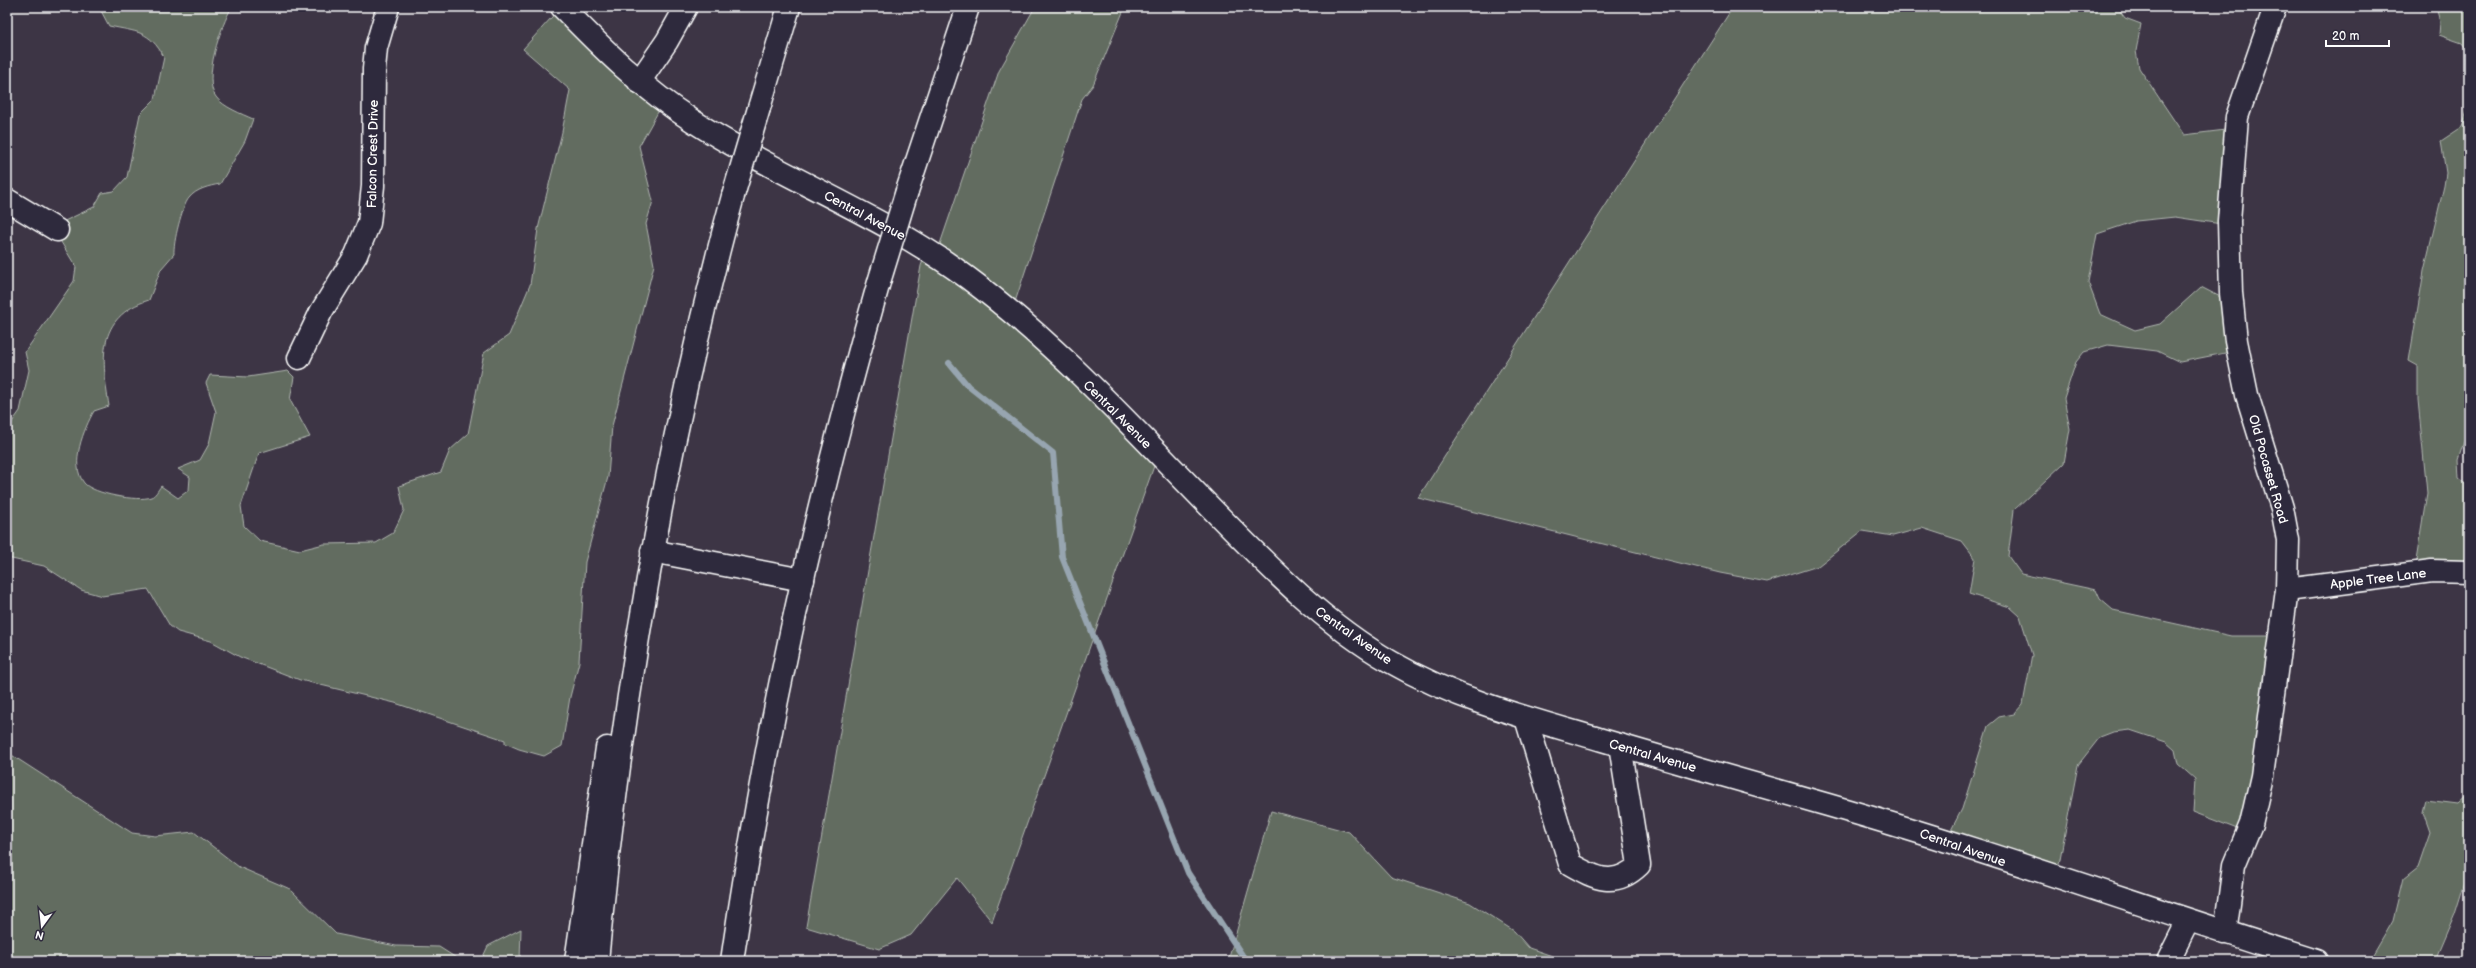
<svg xmlns="http://www.w3.org/2000/svg" width="2476" height="968" viewBox="0 0 2476 968" font-family="'Balsamiq Sans',sans-serif">
  <rect width="100%" height="100%" fill="#3d3545"/>
  <filter id="ink" filterUnits="userSpaceOnUse"><feTurbulence type="fractalNoise" baseFrequency=".025" numOctaves="2"/><feDisplacementMap in="SourceGraphic" scale="8" xChannelSelector="R" yChannelSelector="G"/><feConvolveMatrix kernelMatrix="1 2 1 2 8 2 1 2 1" color-interpolation-filters="sRGB"/></filter>
  <g filter="url(#ink)">
    <!-- green -->
    <g fill="#626c60" stroke="#b0b6b0">
      <path d="M99 7H232C221 25 202 80 216 97 223 107 242 114 253 119L245 141 220 184C209 186 196 189 189 198 182 206 173 243 174 254L161 269 149 300C95 317 102 360 109 406L94 411C84 429 69 464 84 483 93 494 138 502 151 497 155 496 158 490 161 486L178 498 189 490 190 477 178 469 200 460 209 444 216 412 206 383 210 375 248 377 288 371 294 377 290 400 310 437 259 453 241 506 244 526 260 541 300 550 324 544 376 543 393 533 404 510 399 486 441 472 450 450 468 434 484 353 509 335 530 285 538 229 562 132 570 90 523 49 561 7 663 103 639 146 653 201 646 224 654 265 612 426 608 477 585 562 579 662 570 697 562 746 544 756 519 749 505 743V740L395 703 300 680 240 657 211 641 178 632 170 626 148 589 102 596 81 590 44 566 7 558V429L20 411 29 370 25 352 74 281 76 267 52 227 94 207 102 193 114 191 127 177 140 114 155 99 164 57C149 30 137 32 109 26Z"/>
      <polygon points="1035,7 1125,7 1093,85 1082,99 1013,308 1159,452 992,922 957,878 911,935 879,949 806,927 921,266 926,252 938,250 999,71"/>
      <polygon points="1733,7 2117,7 2125,18 2141,24 2136,51 2139,68 2184,135 2234,129 2228,225 2175,217 2136,221 2097,234 2088,282 2100,314 2135,330 2160,324 2201,287 2230,302 2235,351 2180,362 2157,351 2108,345 2084,352 2076,362 2064,398 2070,429 2064,463 2014,510 2008,556 2021,574 2096,590 2100,599 2113,610 2231,636 2276,636 2245,832 2193,812 2195,779 2178,764 2175,750 2166,742 2130,730 2113,732 2100,737 2078,765 2058,869 1948,836 1962,809 1988,726 1999,717 2014,714 2023,704 2032,655 2020,616 2010,607 1969,594 1975,558 1962,541 1922,528 1893,536 1862,531 1818,566 1767,582 1720,573 1418,498"/>
      <polygon points="2436,7 2469,7 2469,52 2462,43 2439,35 2440,22"/>
      <polygon points="2469,105 2469,426 2458,460 2459,478 2469,486 2469,573 2414,573 2427,493 2418,400 2418,366 2409,361 2424,271 2444,186 2446,173 2441,141 2462,127"/>
      <polygon points="7,752 132,833 155,836 194,832 239,867 290,889 336,934 396,946 439,947 461,961 7,961"/>
      <polygon points="2469,794 2469,869 2455,914 2435,961 2369,961 2393,920 2403,879 2418,867 2430,832 2423,812 2426,800 2458,804"/>
      <polygon points="1271,811 1349,832 1391,877 1470,903 1514,931 1529,948 1564,960 1584,957 1600,961 1228,961"/>
      <polygon points="521,929 520,961 481,961 488,946"/>
    </g>
    <g fill="none" stroke-linecap="round" stroke-linejoin="round">
      <!-- stream -->
      <polyline stroke="#97a5b0" stroke-width="6" points="949,363 968,386 1053,453 1062,557 1188,873 1246,961"/>
      <!-- minor casing -->
      <g stroke="#fff" stroke-width="25">
        <g id="minor">
          <path d="M562 7C603 49 643 89 693 121 782 178 883 215 968 278 1061 347 1139 435 1220 517 1272 570 1326 625 1391 662 1457 700 1530 719 1602 740 1677 762 1753 784 1828 805 1992 852 2153 910 2316 961"/>
          <polyline points="639,82 667,41 686,7"/>
          <polyline points="7,200 57,230"/>
          <polyline points="299,358 321,312 356,255 369,223 373,186 374,69 376,48 388,7"/>
          <polyline points="652,551 803,580"/>
          <polyline points="2287,590 2432,571 2469,572"/>
          <path d="M1526 718 1570 864C1596 879 1615 888 1639 865L1620 745"/>
          <polyline points="2225,933 2234,865 2251,824 2262,776 2287,590 2288,540 2282,508 2247,395 2236,341 2231,293 2229,221 2237,117 2275,7"/>
          <polyline points="2168,961 2188,921"/>
        </g>
      </g>
      <!-- highway casing -->
      <g stroke="#fff" stroke-width="25">
        <g id="highway">
          <polyline points="759,108 789,7"/>
          <polyline points="907,191 968,7"/>
          <polyline points="576,961 607,748"/>
          <path d="M597 961C621 702 665 447 733 196"/>
          <path d="M732 961C765 732 815 505 879 282"/>
        </g>
      </g>
      <!-- minor -->
      <use href="#minor" stroke="#2f2a3d" stroke-width="22"/>
      <!-- highway -->
      <use href="#highway" stroke="#2f2a3d" stroke-width="22"/>
      <!-- highway-bridge casing -->
      <g stroke="#fff" stroke-width="25" stroke-linecap="butt">
        <g id="highway-bridge">
          <polyline points="733,196 759,108"/>
          <polyline points="879,282 907,191"/>
        </g>
      </g>
      <!-- highway-bridge -->
      <use href="#highway-bridge" stroke="#2f2a3d" stroke-width="22"/>
    </g>
  </g>
  <g text-anchor="middle" stroke-width="3" stroke-linejoin="round" paint-order="stroke">
    <!-- street labels -->
    <g font-size="13" fill="#fff" stroke="#2f2a3d">
      <text transform="translate(372 154) rotate(-89)" y="5">Falcon Crest Drive</text>
      <text transform="translate(865 215) rotate(28)" y="5">Central Avenue</text>
      <text transform="translate(1118 414) rotate(45)" y="5">Central Avenue</text>
      <text transform="translate(2269 469) rotate(74)" y="5">Old Pocasset Road</text>
      <text transform="translate(2378 578) rotate(-7)" y="5">Apple Tree Lane</text>
      <text transform="translate(1354 635) rotate(35)" y="5">Central Avenue</text>
      <text transform="translate(1653 755) rotate(16)" y="5">Central Avenue</text>
      <text transform="translate(1963 847) rotate(19)" y="5">Central Avenue</text>
    </g>
  </g>
  <!-- margin -->
  <rect width="2476" height="968" fill="none" stroke="#2f2a3d" stroke-width="24"/>
  <rect x="12" y="12" width="2452" height="944" fill="none" stroke="#fff" stroke-width="1.5" filter="url(#ink)"/>
  <!-- north arrow -->
  <g transform="translate(42 926) rotate(195)" stroke="#2f2a3d" stroke-width="3" paint-order="stroke">
  <path d="M0-3L7 15L0 10L-7 15Z" fill="#ffffff"/>
  <text y="-6" font-size="11" font-weight="bold" text-anchor="middle" fill="#ffffff">N</text>
  </g>
  <!-- scale -->
  <path d="M2326 40v6h63v-6" fill="none" stroke="#ffffff" stroke-width="2"/>
  <text x="2332" y="40" font-size="12" fill="#ffffff" stroke="#2f2a3d" stroke-width="3" paint-order="stroke">20 m</text>
</svg>
